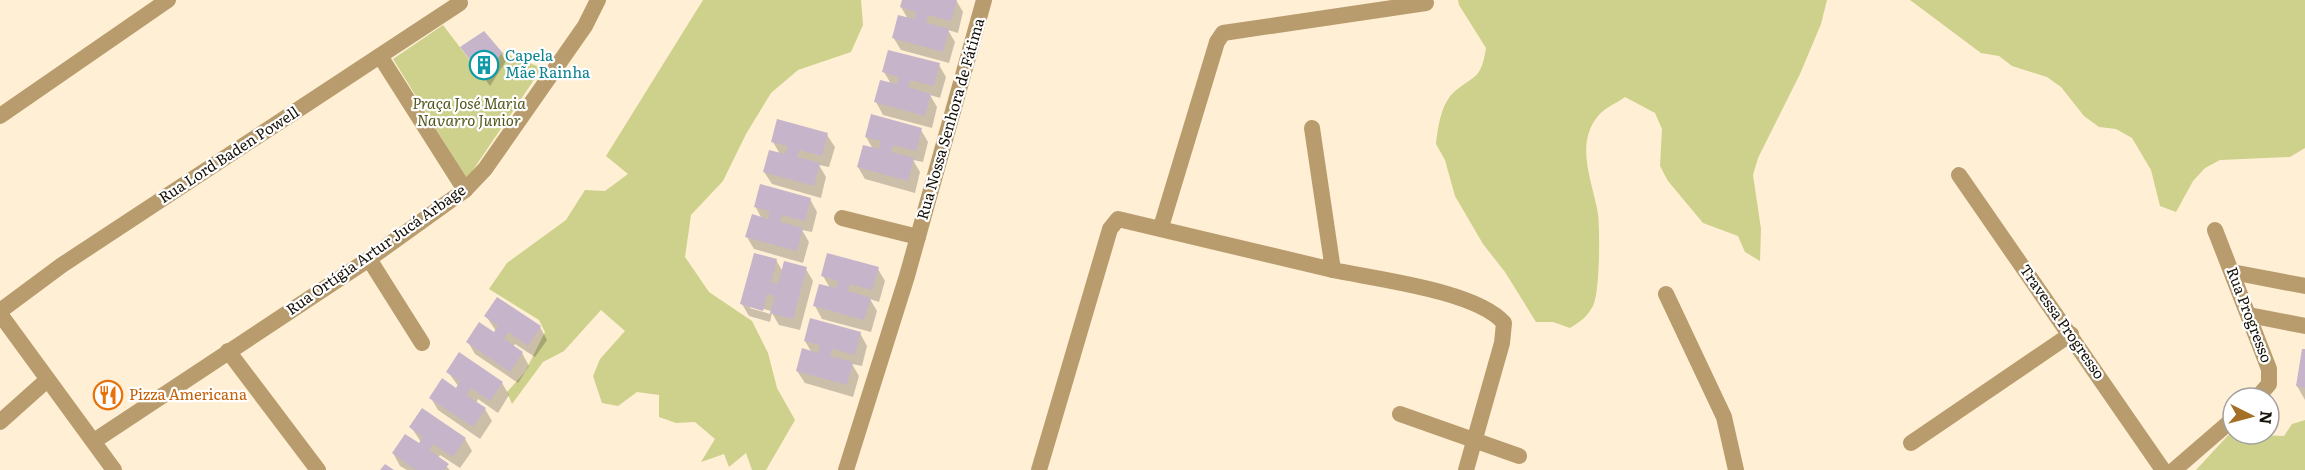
<svg xmlns="http://www.w3.org/2000/svg" width="2305" height="470" viewBox="0 0 2305 470" font-family="Literata,serif">
  <rect width="100%" height="100%" fill="#ffefd5"/>
  <!-- green -->
  <g fill="#cdd18b">
    <polygon points="703,0 861,0 863,25 851,52 798,70 771,93 746,134 723,181 691,215 685,257 709,292 752,321 768,353 777,388 795,420 766,470 752,470 746,453 729,467 724,454 701,462 715,439 695,422 676,423 659,417 659,395 637,392 618,406 602,403 593,376 600,359 625,331 601,310 564,351 543,362 512,404 507,392 525,372 545,332 539,320 489,289 507,263 566,220 585,190 605,191 628,174 606,156"/>
    <path d="M1458 0H1827L1821 24 1800 74 1758 158 1753 175 1761 229 1760 261 1745 252 1738 236 1703 223 1668 181 1660 166 1662 129 1655 113 1625 97C1617 103 1604 108 1598 116 1574 145 1593 182 1598 214 1600 231 1600 292 1593 306 1587 317 1580 322 1570 328L1553 322H1536L1505 272 1483 244 1455 196 1445 160 1436 144C1438 127 1441 103 1455 91 1477 74 1481 78 1486 48L1459 5Z"/>
    <polygon points="1910,0 2305,0 2305,148 2290,157 2220,160 2205,168 2193,181 2176,212 2160,206 2151,170 2132,138 2116,129 2099,127 2084,116 2061,87 2047,77 2012,66 1999,56 1981,53"/>
    <polygon points="443,25 484,79 502,52 542,68 467,179 393,59"/>
    <polygon points="2305,420 2305,470 2196,470 2233,430 2233,434 2284,436 2292,424"/>
  </g>
  <!-- shadow -->
  <g fill="#0003" fill-rule="evenodd">
    <polygon points="903,0 956,0 963,12 958,33 948,30 955,42 949,63 901,50 893,37 908,19 901,7"/>
    <polygon points="501,53 506,61 490,86 467,55"/>
    <polygon points="939,65 946,77 940,98 930,95 937,107 932,128 883,115 876,102 891,84 884,72"/>
    <polygon points="921,130 928,142 923,162 913,160 920,172 915,193 865,179 858,167 873,149 866,137"/>
    <polygon points="827,135 835,147 829,167 819,165 826,177 821,198 772,184 764,172 780,154 773,142"/>
    <polygon points="810,199 817,212 812,232 802,230 809,242 803,263 754,249 747,237 762,219 755,206"/>
    <path d="M776 260 783 272 806 269 813 281 800 330 779 325 772 313 770 322 749 316 742 304ZM750 305 771 311 770 314 750 308Z"/>
    <polygon points="878,269 885,281 879,302 870,299 877,311 871,332 822,319 815,306 830,288 823,276"/>
    <polygon points="486,316 540,327 547,340 535,357 515,344 513,347 522,353 529,366 518,383 475,354 468,342 494,334 496,331"/>
    <polygon points="860,333 867,346 862,366 852,364 859,376 853,397 805,383 797,371 812,353 805,341"/>
    <polygon points="2305,351 2305,400 2297,386"/>
    <polygon points="460,354 502,383 509,395 498,413 478,399 476,403 485,409 492,421 480,439 438,410 431,398 457,390 459,387 448,372"/>
    <polygon points="411,427 465,439 472,451 460,468 440,455 438,458 450,470 407,470 400,466 393,453 419,445 421,442"/>
  </g>
  <!-- building -->
  <g fill="#c6b4cb">
    <polygon points="902,0 957,0 951,21 928,15 926,23 949,29 943,52 892,38 898,15 914,19 916,12 900,7"/>
    <polygon points="484,31 502,52 485,79 460,47"/>
    <polygon points="888,50 940,63 934,86 911,80 908,87 931,94 925,116 874,102 880,80 897,84 899,77 882,72"/>
    <polygon points="871,114 922,128 916,151 893,145 891,152 914,158 908,181 857,167 863,145 879,149 881,141 865,137"/>
    <polygon points="777,119 828,133 822,156 799,150 797,157 820,163 814,186 763,172 769,150 785,154 788,146 771,142"/>
    <polygon points="760,184 811,198 805,221 782,215 780,222 803,228 797,251 745,237 752,214 768,219 770,211 754,207"/>
    <polygon points="754,253 777,259 771,282 778,284 784,261 807,267 793,319 770,313 775,296 767,294 763,311 740,304"/>
    <polygon points="827,253 879,267 872,290 850,284 848,291 871,298 864,320 813,306 819,284 836,288 838,281 821,276"/>
    <polygon points="497,297 541,326 528,346 508,332 504,339 523,352 510,372 466,342 479,322 494,332 498,326 484,316"/>
    <polygon points="810,318 861,332 855,355 832,349 830,356 853,362 847,385 796,371 802,348 818,353 820,345 804,341"/>
    <polygon points="2302,349 2305,349 2305,388 2296,386"/>
    <polygon points="459,352 503,382 490,401 471,388 466,395 486,408 473,427 429,398 442,378 456,388 460,381 446,372"/>
    <polygon points="422,408 466,438 453,457 433,444 429,450 449,464 444,470 416,470 392,453 405,434 419,443 423,437 409,427"/>
    <polygon points="385,464 394,470 380,470"/>
  </g>
  <g fill="none" stroke-linecap="round" stroke-linejoin="round">
    <!-- minor -->
    <g stroke="#b99c6d" stroke-width="16">
      <polyline points="380,56 465,190"/>
      <polyline points="0,116 168,0"/>
      <polyline points="1959,175 2163,470"/>
      <polyline points="842,218 918,237"/>
      <polyline points="1161,227 1217,42 1223,33 1426,3"/>
      <polyline points="2215,230 2269,369 2269,384 2257,398"/>
      <polyline points="369,259 422,343"/>
      <path d="M1333 270C1376 279 1477 291 1504 323L1502 343 1466 470"/>
      <polyline points="2232,272 2305,286"/>
      <polyline points="1666,294 1724,417 1736,470"/>
      <polyline points="0,311 62,265 460,3"/>
      <polyline points="2249,315 2305,326"/>
      <polyline points="228,351 318,470"/>
      <polyline points="1400,414 1519,456"/>
      <polyline points="0,422 47,380"/>
      <polyline points="94,441 369,259 465,190 485,169 585,26 598,0"/>
      <polyline points="1911,443 2071,334"/>
      <polyline points="846,470 907,276 984,0"/>
      <polyline points="1039,470 1110,229 1118,219 1333,270 1312,128"/>
      <polyline points="2174,470 2233,419"/>
    </g>
    <!-- tertiary -->
    <polyline stroke="#b99c6d" stroke-width="16" points="0,314 114,470"/>
  </g>
  <!-- icons -->
  <defs>
    <g id="building-ring" transform="scale(1.5)"><circle r="9.5" fill="#fff" stroke="#0f9aa8" stroke-width="1.5"/><path d="M-4-6H4V6H1V3H-1V6H-4ZM-2.5-4.3h1.7v1.8h-1.7ZM.8-4.3h1.7v1.8H.8ZM-2.5-1h1.7V.8h-1.7ZM.8-1h1.7V.8H.8Z" fill="#0f9aa8"/></g>
    <g id="restaurant-ring" transform="scale(1.5)"><circle r="9.5" fill="#fff" stroke="#e8710a" stroke-width="1.5"/><path d="M-5-6h1v4h1v-4h1v4h1v-4h1v5L-1.5 .5V6h-2V.5L-5-1ZM5-6V6H3V1.5H1.5Q1.5-4 5-6Z" fill="#e8710a"/></g>
  </defs>
  <g fill-rule="evenodd">
    <use href="#building-ring" x="484" y="65"/>
    <use href="#restaurant-ring" x="108" y="395"/>
  </g>
  <g text-anchor="middle" stroke-width="4.5" stroke-linejoin="round" paint-order="stroke">
    <!-- culture labels -->
    <g font-size="15" fill="#0d838f" stroke="#fff" text-anchor="start">
      <text x="505" y="61">Capela<tspan x="505" dy="17">Mãe Rainha</tspan></text>
    </g>
    <!-- park labels -->
    <g font-size="15" font-style="italic" fill="#54571d" stroke="#fff">
      <text x="469" y="109">Praça José Maria<tspan x="469" dy="17">Navarro Junior</tspan></text>
    </g>
    <!-- street labels -->
    <g font-size="15" fill="#171209" stroke="#fff">
      <text transform="translate(951 119) rotate(-74)" y="5">Rua Nossa Senhora de Fátima</text>
      <text transform="translate(229 155) rotate(-33)" y="5">Rua Lord Baden Powell</text>
      <text transform="translate(376 250) rotate(-35)" y="5">Rua Ortígia Artur Jucá Arbage</text>
      <text transform="translate(2249 315) rotate(69)" y="5">Rua Progresso</text>
      <text transform="translate(2062 322) rotate(55)" y="5">Travessa Progresso</text>
    </g>
    <!-- food labels -->
    <g font-size="15" fill="#c56008" stroke="#fff" text-anchor="start">
      <text x="129" y="400">Pizza Americana</text>
    </g>
  </g>
  <!-- north arrow -->
  <g transform="translate(2251 416) rotate(96)"><circle r="28" fill="#ffffff" stroke="#a2a09d" stroke-width="1.5"/>
  <path d="M0-4.5L10 22L0 15L-10 22Z" fill="#a47028"/>
  <text y="-9" font-size="16" font-weight="bold" text-anchor="middle" fill="#171209">N</text>
  </g>
</svg>
